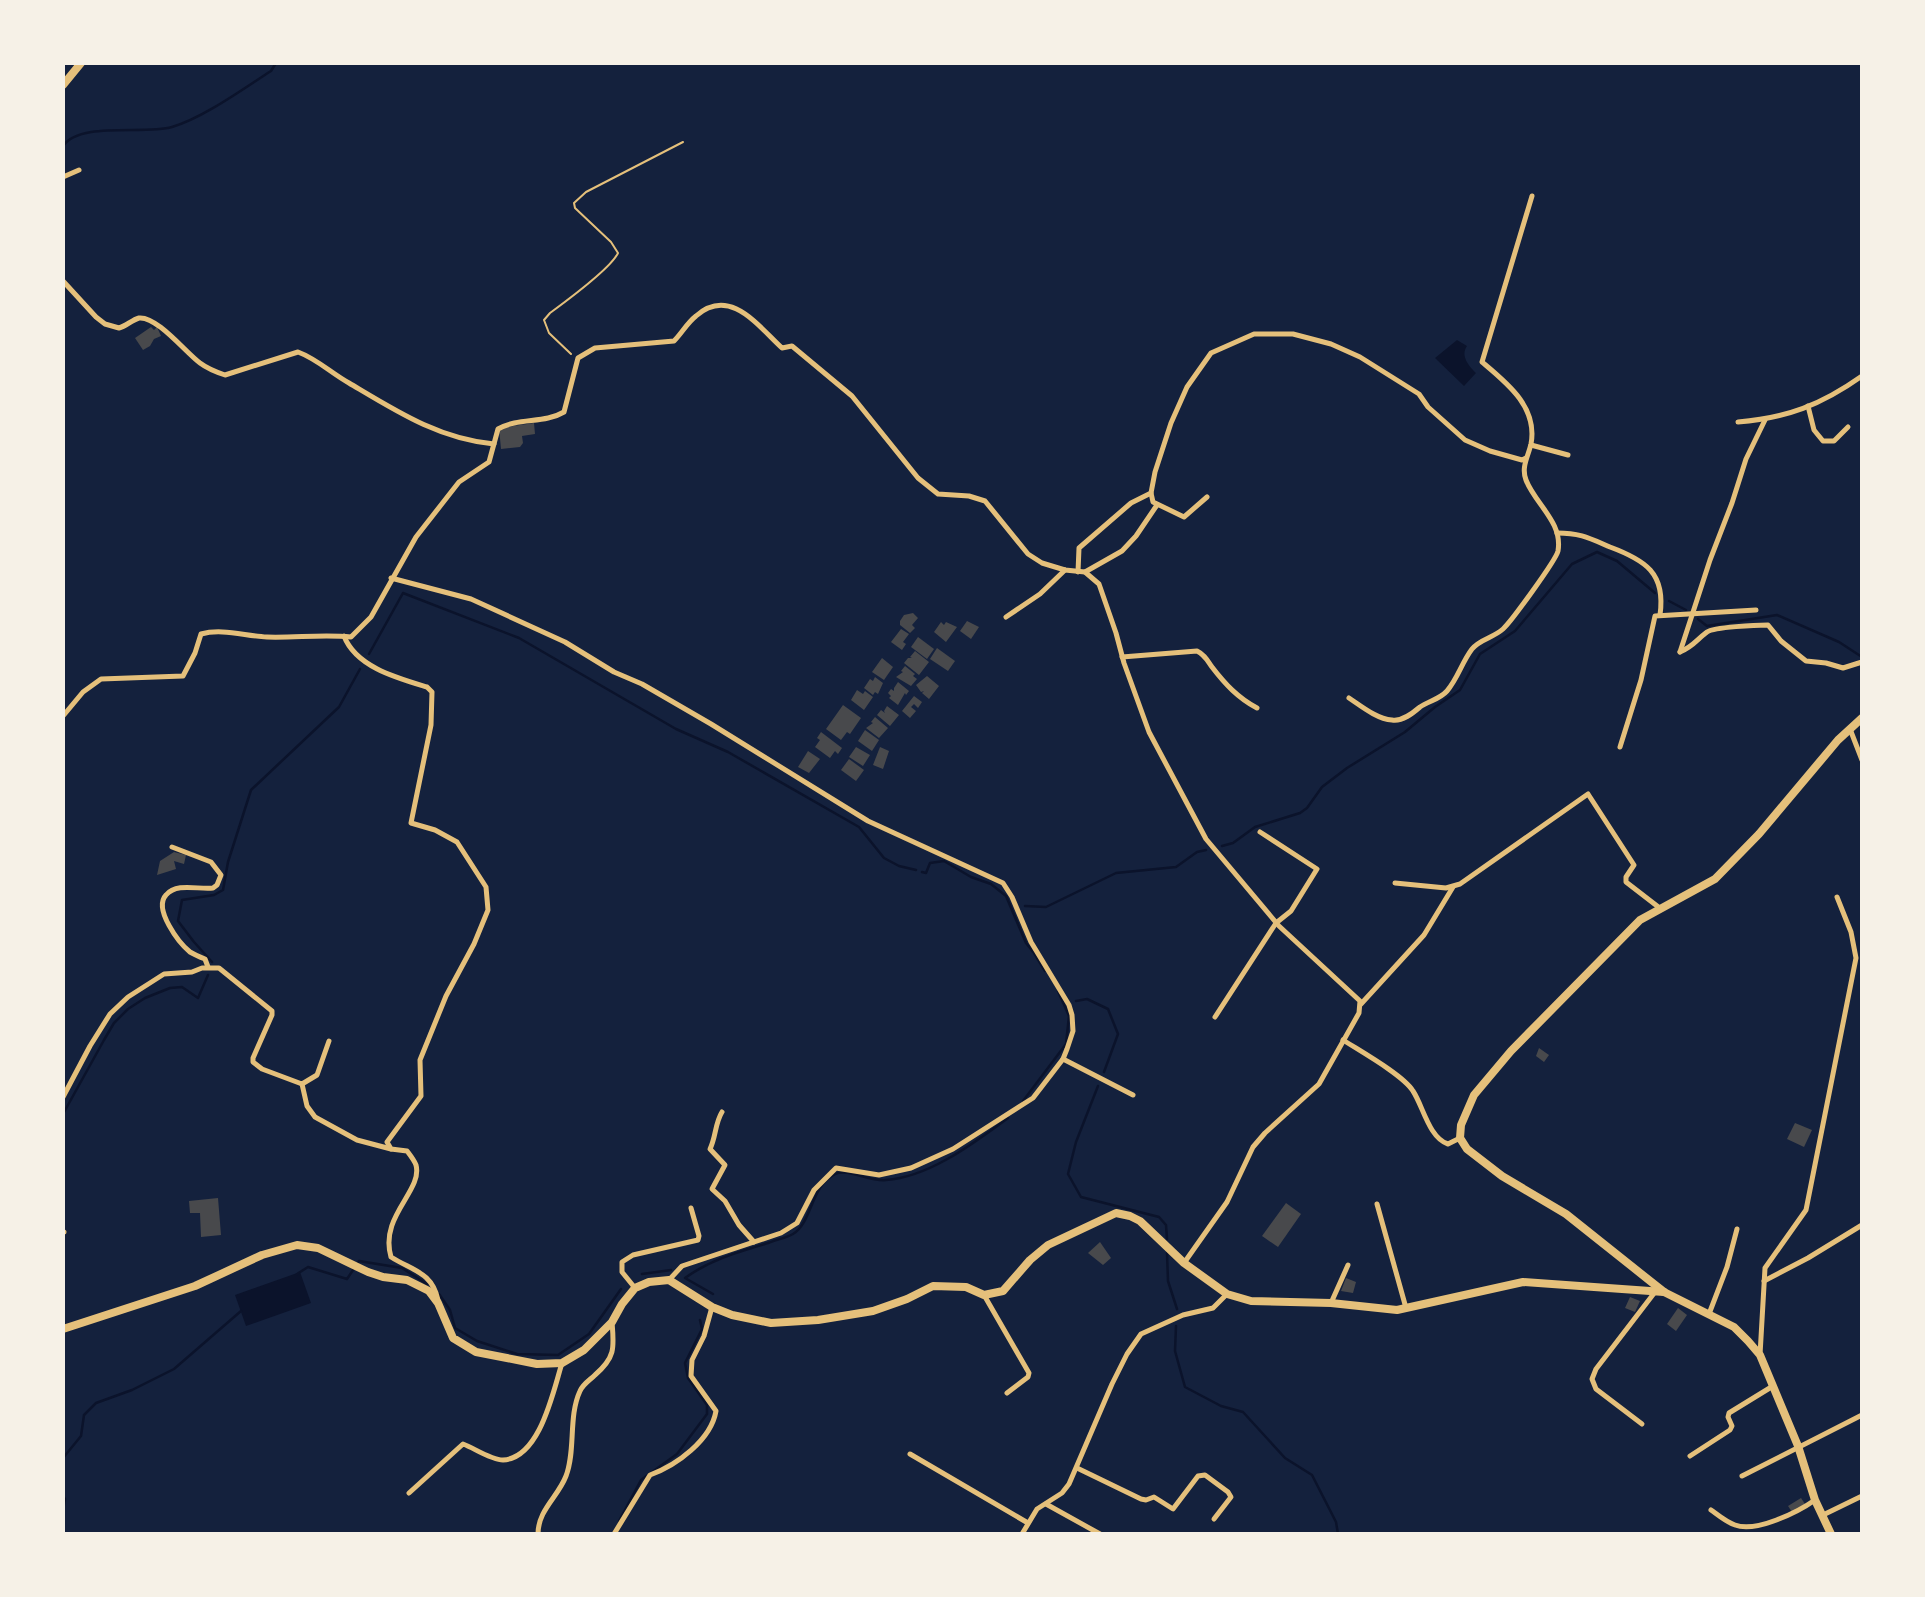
<svg xmlns="http://www.w3.org/2000/svg" width="1925" height="1597" viewBox="0 0 1925 1597" font-family="'Fira Sans Condensed',sans-serif">
  <rect width="100%" height="100%" fill="#14213d"/>
  <!-- water -->
  <g fill="#0b132b">
    <path d="M1457 340 1467 346C1460 356 1469 366 1476 373L1464 386 1435 358Z"/>
    <polygon points="300,1272 311,1303 246,1326 235,1295"/>
  </g>
  <g fill="none" stroke-linecap="round" stroke-linejoin="round">
    <!-- stream -->
    <g stroke="#0b132b" stroke-width="2.5">
      <path d="M63 146C80 121 145 135 172 127 203 118 243 89 271 71L276 63"/>
      <polyline points="1669,601 1686,610"/>
      <polyline points="1698,619 1707,626 1777,615 1839,642 1862,657"/>
      <polyline points="369,654 403,593 519,638 676,729 728,752 859,827 884,858 899,866 916,870"/>
      <polyline points="1222,846 1233,843 1255,827 1300,813 1307,808 1322,787 1347,768 1405,732 1435,707 1460,690 1480,654 1515,631 1572,564 1597,552 1617,561 1655,593"/>
      <polyline points="922,872 926,873 930,863 944,861 971,877 991,884 1006,896 1026,943 1034,953 1045,971"/>
      <polyline points="1025,906 1046,907 1116,873 1176,867 1197,852 1206,850"/>
      <polyline points="212,962 194,942 178,921 182,900 214,895 223,890 228,862 251,790 339,707 360,669"/>
      <polyline points="1076,1001 1087,999 1108,1009 1118,1034 1104,1072"/>
      <polyline points="1098,1086 1076,1142 1068,1174 1081,1197 1159,1217 1166,1225 1167,1239"/>
      <polyline points="1023,1101 1066,1044 1069,1016 1058,991"/>
      <polyline points="63,1114 104,1040 114,1023 128,1009 145,998 170,988 182,987 198,998 208,975"/>
      <polyline points="1167,1253 1168,1281 1177,1309"/>
      <polyline points="297,1274 308,1267 347,1279 359,1261 402,1268 427,1284"/>
      <polyline points="642,1274 671,1270"/>
      <polyline points="439,1294 450,1310 455,1328 477,1341 517,1354 558,1355 589,1334 621,1289"/>
      <path d="M713 1294 685 1278C710 1260 738 1252 768 1243 775 1240 786 1238 793 1234 812 1223 811 1185 835 1174 848 1168 870 1182 886 1180 930 1177 975 1142 1008 1118"/>
      <polyline points="1176,1326 1175,1351 1185,1387 1221,1406 1243,1412 1285,1458 1312,1475 1336,1522 1338,1534"/>
      <polyline points="63,1458 81,1436 84,1415 96,1403 132,1390 174,1369 241,1311"/>
      <polyline points="63,1496 65,1499 63,1510"/>
      <polyline points="619,1521 641,1480 677,1454 707,1414 707,1405 688,1378 685,1363 702,1329 700,1320"/>
    </g>
  </g>
  <!-- building -->
  <g fill="#48494c">
    <polygon points="151,327 154,330 157,327 161,336 154,339 150,346 143,350 135,338"/>
    <polygon points="534,423 535,434 522,436 523,443 520,447 501,449 499,428"/>
    <polygon points="913,613 918,618 912,625 915,628 910,633 900,625 900,621 904,615"/>
    <polygon points="967,621 979,627 971,639 960,631"/>
    <polygon points="941,622 944,625 946,622 957,627 946,642 934,632"/>
    <polygon points="901,629 909,634 903,642 906,644 902,650 891,642"/>
    <polygon points="918,637 934,649 927,659 911,647"/>
    <polygon points="937,648 955,661 948,671 930,659"/>
    <polygon points="915,651 929,662 919,675 904,663 908,658 912,658 910,657"/>
    <polygon points="882,658 893,667 884,680 872,672"/>
    <polygon points="905,666 915,674 913,676 917,679 911,686 896,677 903,672 901,671"/>
    <polygon points="927,676 939,686 929,699 922,693 924,691 921,692 916,685"/>
    <polygon points="875,677 883,683 878,694 875,692 873,695 864,688 870,679 873,681"/>
    <polygon points="898,682 909,691 906,695 905,693 898,705 889,698 891,696 888,693 891,689 894,691 894,688"/>
    <polygon points="857,690 863,694 865,691 873,697 864,710 851,700"/>
    <polygon points="914,696 922,702 918,708 914,704 911,707 916,711 910,718 902,711"/>
    <polygon points="843,705 861,718 850,734 847,732 841,740 826,729"/>
    <polygon points="887,706 899,715 890,726 877,715 881,710 885,713 884,711"/>
    <polygon points="875,717 888,728 879,738 866,728 873,723 871,722"/>
    <polygon points="865,730 879,740 872,751 858,741"/>
    <polygon points="821,732 842,748 838,754 835,751 830,758 815,747 820,740 817,738"/>
    <polygon points="856,747 870,755 863,766 849,757"/>
    <polygon points="880,747 889,751 883,769 873,765"/>
    <polygon points="808,751 820,759 809,773 798,767"/>
    <polygon points="849,759 864,770 856,781 841,770"/>
    <polygon points="174,852 186,855 184,864 174,861 176,869 157,875 160,861"/>
    <polygon points="1539,1048 1549,1055 1544,1062 1536,1056"/>
    <polygon points="1795,1123 1812,1130 1804,1147 1787,1139"/>
    <polygon points="218,1198 221,1235 201,1237 200,1213 190,1213 189,1201"/>
    <polygon points="1286,1203 1301,1214 1278,1247 1262,1236"/>
    <polygon points="1100,1242 1111,1258 1103,1265 1088,1253"/>
    <polygon points="1346,1278 1356,1282 1353,1293 1341,1291"/>
    <polygon points="1630,1297 1640,1301 1635,1312 1625,1308"/>
    <polygon points="1678,1308 1687,1315 1676,1331 1667,1324"/>
    <polygon points="1801,1498 1805,1504 1792,1512 1788,1506"/>
  </g>
  <g fill="none" stroke-linecap="round" stroke-linejoin="round">
    <!-- path -->
    <path stroke="#e5c07b" stroke-width="2" d="M571 354 549 333 544 320 550 313C565 302 611 268 618 253L611 242 575 208 574 203 586 192 683 142"/>
    <!-- minor -->
    <g stroke="#e5c07b" stroke-width="5">
      <polyline points="63,177 79,170"/>
      <path d="M63 281 96 317 105 324 119 328C126 326 132 320 139 318 157 316 186 353 200 363 208 369 216 372 225 375L298 352C317 359 331 373 349 383 396 411 439 439 494 444"/>
      <polyline points="1808,406 1814,430 1823,441 1834,441 1848,427"/>
      <path d="M1738 422C1787 418 1821 405 1862 376"/>
      <polyline points="1531,445 1568,455"/>
      <polyline points="1151,493 1153,502 1184,517 1207,497"/>
      <path d="M1557 533C1580 533 1589 538 1610 547 1645 560 1666 573 1660 615"/>
      <polyline points="1078,572 1079,548 1131,503 1151,493 1155,472 1171,423 1187,387 1211,353 1254,334 1293,334 1331,344 1360,357 1419,394 1428,407 1465,440 1490,451 1522,460 1526,458"/>
      <polyline points="1085,572 1122,551 1136,536 1157,505"/>
      <polyline points="391,578 471,599 565,642 614,672 642,684 711,724 868,821 1003,883 1012,897 1031,942 1069,1005 1072,1015 1073,1031 1067,1049 1063,1059 1033,1098 953,1149 911,1168 879,1175 836,1168 814,1190 797,1223 781,1233 682,1266 669,1280"/>
      <polyline points="1006,617 1040,594 1065,570"/>
      <path d="M344 636C356 667 397 678 427 687L432 692 431 725 411 823 435 830 457 842 486 887 488 910 474 944 446 996 420 1060 421 1096 387 1142 391 1149 407 1151C410 1155 414 1160 416 1165 423 1191 379 1216 391 1257 413 1271 432 1272 438 1300"/>
      <polyline points="1680,652 1710,560 1732,503 1746,459 1765,420"/>
      <path d="M1680 652C1694 646 1695 641 1707 632 1714 627 1757 625 1768 625L1781 641 1806 661 1826 663 1843 668 1862 662"/>
      <path d="M1122 657 1197 651C1205 655 1207 660 1212 667 1225 684 1238 698 1257 708"/>
      <path d="M1349 698C1361 706 1377 719 1392 720 1402 722 1413 713 1420 707 1429 701 1440 699 1447 691 1458 678 1462 662 1472 649 1480 639 1493 638 1503 629 1511 622 1556 560 1558 551 1563 522 1535 504 1526 480 1521 467 1528 457 1531 444 1538 407 1507 383 1482 362L1532 196"/>
      <path d="M63 716 83 692 101 679 183 676 195 653 201 634C222 628 245 636 267 637 295 638 323 634 351 637L371 617 416 537 441 505 459 482 489 462 498 429C519 417 544 424 564 412L578 358 595 348 674 341C682 333 687 323 696 316 730 286 758 326 782 348L792 346 852 396 918 478 938 494 969 496 985 501 1028 554 1042 563 1065 570 1085 572 1099 584 1116 633 1124 663 1149 732 1206 839 1279 926 1360 1001 1359 1013 1319 1084 1265 1133 1253 1147 1227 1202 1184 1263"/>
      <polyline points="1850,729 1862,760"/>
      <polyline points="1620,747 1641,680 1655,616 1756,610"/>
      <path d="M172 847 211 862 221 875 217 885 213 888C199 890 177 882 166 895 153 909 179 943 190 952 195 955 200 957 205 959L208 967"/>
      <polyline points="1395,883 1446,888 1460,884 1588,794 1634,865 1626,877 1626,882 1661,909"/>
      <polyline points="1361,1004 1424,935 1453,887"/>
      <polyline points="1215,1017 1276,923 1291,911 1317,869 1260,832"/>
      <path d="M1343 1040C1360 1051 1403 1075 1413 1091 1423 1106 1429 1138 1448 1144L1460 1138"/>
      <polyline points="1063,1059 1133,1095"/>
      <polyline points="302,1084 307,1106 315,1117 357,1140 391,1149"/>
      <polyline points="63,1097 90,1046 110,1014 128,997 164,974 192,972 202,968 219,968 272,1011 272,1015 253,1058 253,1062 262,1069 302,1084 317,1075 329,1041"/>
      <path d="M722 1112C715 1123 716 1137 710 1149L725 1165 712 1189 725 1201 739 1225 754 1242"/>
      <polyline points="1377,1204 1406,1308"/>
      <polyline points="63,1232 64,1232"/>
      <polyline points="1764,1281 1808,1258 1862,1225"/>
      <polyline points="635,1288 622,1272 622,1262 633,1255 698,1240 699,1236 691,1208"/>
      <polyline points="984,1295 1029,1373 1028,1377 1007,1393"/>
      <polyline points="1331,1303 1348,1265"/>
      <polyline points="1709,1314 1727,1267 1737,1229"/>
      <polyline points="1760,1355 1765,1268 1806,1210 1856,958 1851,932 1837,897"/>
      <polyline points="1642,1424 1596,1389 1592,1379 1596,1369 1655,1292"/>
      <polyline points="910,1454 1028,1523"/>
      <polyline points="1690,1456 1730,1430 1732,1426 1728,1417 1729,1413 1773,1386"/>
      <polyline points="1077,1468 1141,1499 1146,1500 1154,1497 1173,1509 1198,1476 1205,1475 1228,1492 1231,1497 1214,1519"/>
      <polyline points="1742,1476 1862,1415"/>
      <path d="M409 1493 463 1444C474 1448 491 1460 503 1460 540 1458 553 1392 562 1363"/>
      <polyline points="1046,1504 1100,1534"/>
      <path d="M1711 1510C1718 1515 1726 1522 1735 1525 1756 1533 1798 1512 1815 1500"/>
      <polyline points="1823,1515 1862,1496"/>
      <path d="M538 1534C538 1510 558 1497 566 1476 576 1450 568 1417 580 1391 583 1384 590 1380 595 1375 616 1357 614 1347 612 1322"/>
      <path d="M614 1534 650 1475C677 1465 711 1440 716 1411L691 1376 692 1360 704 1336 712 1307"/>
      <polyline points="1022,1534 1037,1509 1062,1493 1069,1484 1112,1384 1127,1354 1141,1334 1183,1315 1213,1308 1227,1294"/>
    </g>
    <!-- secondary -->
    <g stroke="#e5c07b" stroke-width="8">
      <polyline points="63,85 81,63"/>
      <polyline points="63,1329 195,1286 262,1255 297,1245 318,1248 368,1272 383,1277 407,1280 429,1291 438,1303 453,1338 476,1352 537,1364 562,1363 584,1350 612,1322 622,1304 635,1288 649,1282 669,1280 712,1307 732,1315 771,1323 818,1320 873,1311 907,1299 933,1286 966,1287 984,1295 1003,1291 1030,1260 1048,1245 1116,1213 1130,1216 1140,1221 1184,1263 1227,1294 1251,1301 1331,1303 1397,1310 1523,1282 1664,1292"/>
      <polyline points="1831,1534 1815,1500 1798,1446 1760,1355 1748,1341 1734,1327 1664,1292 1566,1214 1502,1176 1467,1149 1460,1138 1461,1125 1474,1095 1511,1051 1640,920 1715,879 1759,834 1838,740 1862,718"/>
    </g>
  </g>
  <!-- border -->
  <rect width="1925" height="1597" fill="none" stroke="#f6f1e7" stroke-width="130"/>
</svg>
